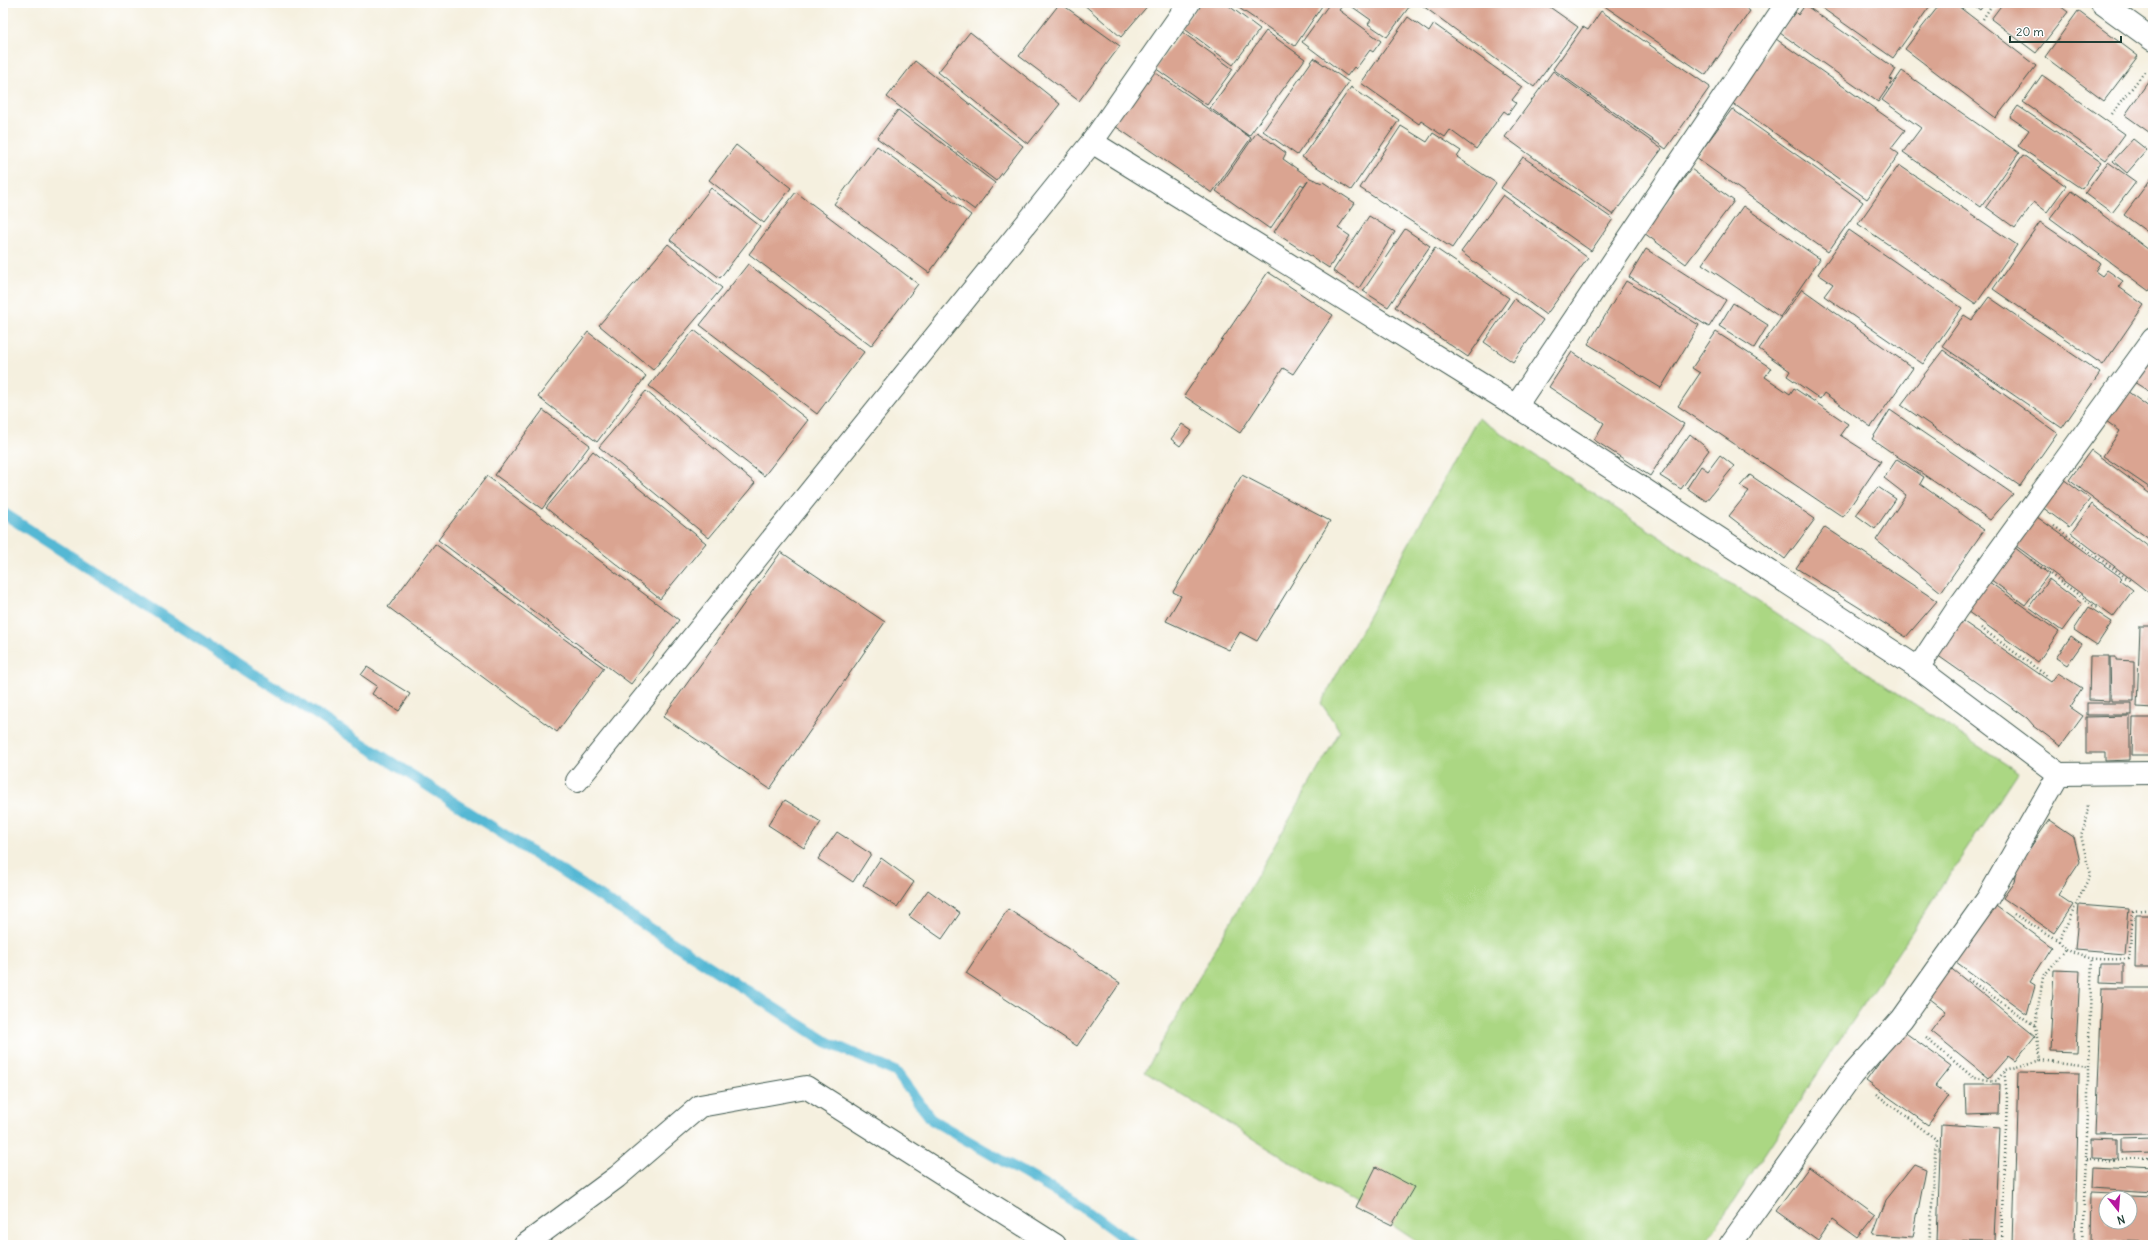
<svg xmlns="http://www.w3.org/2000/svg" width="2156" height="1248" viewBox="0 0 2156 1248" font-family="Delius,sans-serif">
  <rect width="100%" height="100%" fill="#fff"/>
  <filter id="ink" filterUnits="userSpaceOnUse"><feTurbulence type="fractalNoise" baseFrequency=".025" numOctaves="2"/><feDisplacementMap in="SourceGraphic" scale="8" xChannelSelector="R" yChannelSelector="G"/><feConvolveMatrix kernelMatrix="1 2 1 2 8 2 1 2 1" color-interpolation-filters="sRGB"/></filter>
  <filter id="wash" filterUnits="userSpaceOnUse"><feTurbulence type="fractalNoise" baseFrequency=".012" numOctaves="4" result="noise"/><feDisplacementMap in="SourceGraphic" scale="16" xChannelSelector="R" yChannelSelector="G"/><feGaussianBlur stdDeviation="0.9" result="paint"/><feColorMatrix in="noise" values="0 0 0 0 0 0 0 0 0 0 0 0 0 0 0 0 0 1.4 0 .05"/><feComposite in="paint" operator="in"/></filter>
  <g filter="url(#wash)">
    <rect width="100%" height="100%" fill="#f5f0df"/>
    <!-- green -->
    <polygon fill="#abd783" stroke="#658a5c" points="1478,418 2018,772 1704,1245 1422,1245 1392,1225 1145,1072 1340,731 1321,703"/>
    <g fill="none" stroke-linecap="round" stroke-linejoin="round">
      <!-- stream -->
      <polyline stroke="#55b8d4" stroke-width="11" points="3,513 827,1042 896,1072 932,1120 1081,1206 1134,1245"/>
    </g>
    <g id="blocks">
      <!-- building -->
      <g fill="#daa491" fill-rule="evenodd">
        <polygon points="1060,3 1120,46 1079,101 1019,56"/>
        <polygon points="1082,3 1150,3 1121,37"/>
        <polygon points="1200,3 1225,3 1260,29 1233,65 1182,27"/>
        <polygon points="1242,3 1324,3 1295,46 1239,8"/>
        <polygon points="1330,3 1340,3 1343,5 1339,10 1381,41 1373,52 1370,50 1356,69 1354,67 1347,76 1302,42"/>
        <polygon points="1347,3 1412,3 1387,37 1368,24 1371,20"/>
        <polygon points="1426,3 1544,3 1578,27 1534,87 1423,6"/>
        <polygon points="1600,3 1739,3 1750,11 1706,75"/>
        <polygon points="1815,3 1932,3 1893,58"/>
        <polygon points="1941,3 1954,3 2036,66 1996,118 1905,49"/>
        <polygon points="1971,3 1985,3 1980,10"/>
        <polygon points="2003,3 2056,3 2068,12 2036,53 1991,19"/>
        <polygon points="1805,5 1896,69 1890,79 1893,80 1878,102 1780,33 1795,12 1798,15"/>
        <polygon points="1601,11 1710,87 1666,149 1553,69 1583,27 1588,30"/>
        <polygon points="2078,11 2138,56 2104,101 2045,57"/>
        <polygon points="1408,17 1429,32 1434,24 1522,87 1512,100 1516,103 1508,114 1504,111 1476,149 1450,130 1445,137 1421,121 1419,124 1361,83"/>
        <polygon points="1266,31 1305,59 1249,136 1210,108"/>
        <polygon points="970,32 1060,104 1028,144 938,72"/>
        <polygon points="1182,32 1233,69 1207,105 1155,68"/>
        <polygon points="1776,39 1905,130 1891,148 1899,154 1867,199 1731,102"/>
        <polygon points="1314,58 1349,82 1297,155 1263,131"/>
        <polygon points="915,61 1023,146 996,181 887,97"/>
        <polygon points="1150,69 1251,138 1212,193 1112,124"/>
        <polygon points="1553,71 1662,149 1613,215 1505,137"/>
        <polygon points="1902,71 2019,153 1981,207 1903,152 1921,128 1882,100"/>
        <polygon points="2042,75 2125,134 2106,160 2023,102"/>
        <polygon points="2153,75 2153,135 2125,115"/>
        <polygon points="1351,87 1399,120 1351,190 1302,157"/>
        <polygon points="2018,106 2101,162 2082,189 2018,146 2029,130 2010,117"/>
        <polygon points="1732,109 1863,202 1828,252 1696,158"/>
        <polygon points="898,110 995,183 975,210 877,138"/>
        <polygon points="1401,126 1427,142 1433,133 1461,151 1457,157 1496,183 1452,248 1360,188"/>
        <polygon points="1257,132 1286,153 1283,159 1310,178 1322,183 1323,182 1355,203 1338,228 1350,236 1329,268 1274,232 1308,180 1304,186 1301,184 1270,229 1216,191"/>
        <polygon points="2133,139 2147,150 2127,173 2113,161"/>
        <polygon points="736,145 791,188 764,223 709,180"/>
        <polygon points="877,146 971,215 929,273 834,204"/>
        <polygon points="2023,155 2066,186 2047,212 2034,202 2015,228 1986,207"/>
        <polygon points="1523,157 1613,219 1591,251 1501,188"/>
        <polygon points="2108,162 2136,182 2112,213 2085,193"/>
        <polygon points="1899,165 2017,245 1976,304 1858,224"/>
        <polygon points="1691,169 1734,201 1686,264 1644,233"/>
        <polygon points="2153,176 2153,236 2124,215"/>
        <polygon points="711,188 760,226 720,278 670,240"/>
        <polygon points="2071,191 2153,253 2153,286 2149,291 2050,218"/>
        <polygon points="796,192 918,284 871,346 749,254"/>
        <polygon points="1503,195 1588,258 1546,315 1461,252"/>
        <polygon points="1743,206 1820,259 1780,317 1702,264"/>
        <polygon points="1369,216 1395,232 1359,288 1333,271"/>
        <polygon points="2040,222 2100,263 2095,271 2102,276 2107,270 2123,281 2119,287 2144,305 2103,365 1993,289"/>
        <polygon points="1405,229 1430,246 1388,307 1363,291"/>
        <polygon points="1849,230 1962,308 1923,364 1824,296 1833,284 1818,274"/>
        <polygon points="668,244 722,288 653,370 599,325"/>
        <polygon points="1435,248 1509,298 1468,357 1395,307"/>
        <polygon points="1646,249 1726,300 1709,327 1629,277"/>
        <polygon points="748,264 864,352 817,414 700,325"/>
        <polygon points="1268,272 1333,315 1293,374 1283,368 1240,433 1184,396"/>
        <polygon points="1626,281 1699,325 1661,388 1588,344"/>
        <polygon points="1802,289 1913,368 1871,427 1824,393 1820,399 1787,376 1790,371 1759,349"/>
        <polygon points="1989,297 2100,373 2062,428 1942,346 1964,315 1972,320"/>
        <polygon points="1514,299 1543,320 1513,362 1484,342"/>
        <polygon points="1733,303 1768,325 1754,348 1719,326"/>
        <polygon points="694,330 808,420 764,476 649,386"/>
        <polygon points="588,332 646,376 597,442 538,397"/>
        <polygon points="1716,332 1771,368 1765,377 1790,394 1794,388 1848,424 1840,435 1881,461 1843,517 1678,406 1700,373 1692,368"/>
        <polygon points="1943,350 2057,433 2020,486 1901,405"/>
        <polygon points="1572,352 1684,424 1650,476 1594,440 1604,423 1549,387"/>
        <polygon points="2153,353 2153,394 2134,382"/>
        <polygon points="646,391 755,483 709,538 599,447"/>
        <polygon points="2127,391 2153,410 2153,490 2103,456 2120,431 2106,421"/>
        <polygon points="543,410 590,445 542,509 495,475"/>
        <polygon points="1890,410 2013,494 1990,520 1872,439"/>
        <polygon points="1182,424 1192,431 1180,446 1171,439"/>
        <polygon points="1690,434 1709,450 1681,489 1660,476"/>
        <polygon points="2091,450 2153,496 2153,542 2069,480"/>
        <polygon points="593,451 706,543 660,599 546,508"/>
        <polygon points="1720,455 1734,466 1706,501 1687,488 1701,466 1708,471"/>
        <polygon points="1897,459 1924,477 1920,484 1984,530 1941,592 1876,540 1906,495 1884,478"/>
        <polygon points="1242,475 1330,521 1257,641 1240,632 1229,650 1166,621 1181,596 1173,592"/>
        <polygon points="1750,475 1815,519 1785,559 1729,516 1749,491 1740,486"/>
        <polygon points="487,476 679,620 631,684 438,540"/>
        <polygon points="2063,479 2090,499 2069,527 2042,507"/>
        <polygon points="1878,487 1896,499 1875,529 1856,515"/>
        <polygon points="2092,504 2153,550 2153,596 2071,533"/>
        <polygon points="2037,517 2122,578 2120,580 2133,590 2113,617 2016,546"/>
        <polygon points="1825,527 1937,601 1906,637 1796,568"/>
        <polygon points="435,544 604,668 557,732 388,607"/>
        <polygon points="2014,547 2049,574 2025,605 1990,579"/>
        <polygon points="781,552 885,622 770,789 663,717"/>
        <polygon points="1985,579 2059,632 2038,662 1964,609"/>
        <polygon points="2049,579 2082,604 2062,631 2029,607"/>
        <polygon points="2089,607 2112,622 2097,645 2074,630"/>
        <polygon points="1961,620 2051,682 2058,673 2082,688 2070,707 2083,716 2061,746 2034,726 2027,718 1937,655"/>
        <polygon points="2140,626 2153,626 2153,708 2137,707"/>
        <polygon points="2071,636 2082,644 2067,665 2056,658"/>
        <polygon points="2090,656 2109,656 2109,701 2089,700"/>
        <polygon points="2110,657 2116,657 2116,660 2134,661 2134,701 2111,701"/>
        <polygon points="367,667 410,694 399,711 372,694 377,686 361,675"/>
        <rect x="2087" y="703" width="45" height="12"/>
        <polygon points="2130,716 2130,760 2105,761 2105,753 2086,753 2086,717"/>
        <polygon points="2133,718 2153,718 2153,755 2132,755"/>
        <polygon points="785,800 821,822 804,848 768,825"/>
        <polygon points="2049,820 2074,837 2080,862 2058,895 2073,905 2054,933 2003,898 2014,882 2016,869"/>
        <polygon points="837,832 871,854 853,882 818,859"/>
        <polygon points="881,858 914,882 897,907 863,885"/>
        <polygon points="928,890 960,913 942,939 909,916"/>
        <polygon points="1993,904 2052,947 2030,982 2035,985 2027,1014 1952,959"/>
        <polygon points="2079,905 2129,909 2125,954 2075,950"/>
        <polygon points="1008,909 1120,983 1077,1046 966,973"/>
        <polygon points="2136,915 2153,915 2153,967 2135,967"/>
        <polygon points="2101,964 2124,964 2124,983 2100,982"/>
        <polygon points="1948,966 2035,1036 2015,1061 2008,1056 1989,1078 1931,1031 1946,1011 1925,995"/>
        <polygon points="2054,970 2080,971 2076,1052 2050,1051"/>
        <polygon points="2102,988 2153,988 2153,1134 2096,1135"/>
        <polygon points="1903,1031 1951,1066 1935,1086 1949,1096 1928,1125 1866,1081"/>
        <polygon points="2018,1072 2079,1073 2075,1245 2013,1244"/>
        <polygon points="1965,1084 2000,1084 1999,1114 1966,1115"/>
        <polygon points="1941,1124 2000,1128 1995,1242 1937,1241"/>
        <polygon points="2153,1138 2153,1152 2122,1153 2122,1139"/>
        <polygon points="2092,1139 2118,1140 2118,1158 2092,1157"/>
        <polygon points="1914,1164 1926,1169 1913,1237 1873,1234 1886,1199"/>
        <polygon points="1376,1167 1414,1187 1392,1225 1356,1207"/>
        <polygon points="1809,1167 1876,1216 1858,1239 1832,1220 1818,1241 1776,1211"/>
        <polygon points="2093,1167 2153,1170 2153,1192 2092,1188"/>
        <path d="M2091 1193 2153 1196 2152 1243 2090 1241ZM2106 1198H2130V1222H2106Z"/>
      </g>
    </g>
  </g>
  <g filter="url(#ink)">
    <use href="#blocks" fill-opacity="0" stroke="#3f584e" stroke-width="1"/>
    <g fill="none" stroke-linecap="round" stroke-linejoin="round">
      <!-- minor casing -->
      <g stroke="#3f584e" stroke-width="24">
        <g id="minor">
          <polyline points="2102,3 2153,40"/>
          <polyline points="1092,142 1516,406 1918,668 2059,774 2153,773"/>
          <polyline points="1516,406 1787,3"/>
          <polyline points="1918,668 1957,609 2153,339"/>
          <polyline points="577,781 1092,142 1189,3"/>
          <polyline points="525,1245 617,1177 700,1106 806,1087 1055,1245"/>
          <polyline points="1730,1245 1852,1075 1902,1019 1988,898 2059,774"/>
        </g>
      </g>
      <!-- path -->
      <g stroke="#3f584e" stroke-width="2.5" stroke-dasharray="1 3" stroke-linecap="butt">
        <polyline points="1983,19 1993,3"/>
        <polyline points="2112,114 2146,70"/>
        <polyline points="2147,400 2153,405"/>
        <polyline points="2054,526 2132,582"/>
        <polyline points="2031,560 2098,609"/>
        <polyline points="1981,628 2047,676"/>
        <polyline points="2014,914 2059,941"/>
        <path d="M2066 949C2088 962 2105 959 2129 959L2133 911 2153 909"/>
        <polyline points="1968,979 2035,1026"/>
        <polyline points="1926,1038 1974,1078 1997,1081 2004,1071"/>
        <polyline points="2041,1060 2088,1066"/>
        <polyline points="1876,1094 1937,1140 1929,1245"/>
        <polyline points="2086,1159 2153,1160"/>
        <polyline points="2002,1245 2007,1096 2004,1070 2041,1060 2035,1026 2043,977 2066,949 2059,941 2090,875 2081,835 2086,822 2088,804"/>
        <polyline points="2082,1245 2088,1113 2088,1066 2092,959"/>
      </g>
      <!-- minor -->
      <use href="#minor" stroke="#fff" stroke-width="22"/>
    </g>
  </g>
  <!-- margin -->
  <rect width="2156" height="1248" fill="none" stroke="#fff" stroke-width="16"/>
  <!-- north arrow -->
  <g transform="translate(2118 1210) rotate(163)"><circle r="19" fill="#ffffff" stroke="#a5b1ae"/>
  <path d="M0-3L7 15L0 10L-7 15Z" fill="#b5179e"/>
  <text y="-6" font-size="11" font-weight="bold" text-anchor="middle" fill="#1f3d34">N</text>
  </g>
  <!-- scale -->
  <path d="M2010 36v6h111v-6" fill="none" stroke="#1f3d34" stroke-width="2"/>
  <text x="2016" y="36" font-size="12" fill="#1f3d34" stroke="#ffffff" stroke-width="3" paint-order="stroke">20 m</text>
</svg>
